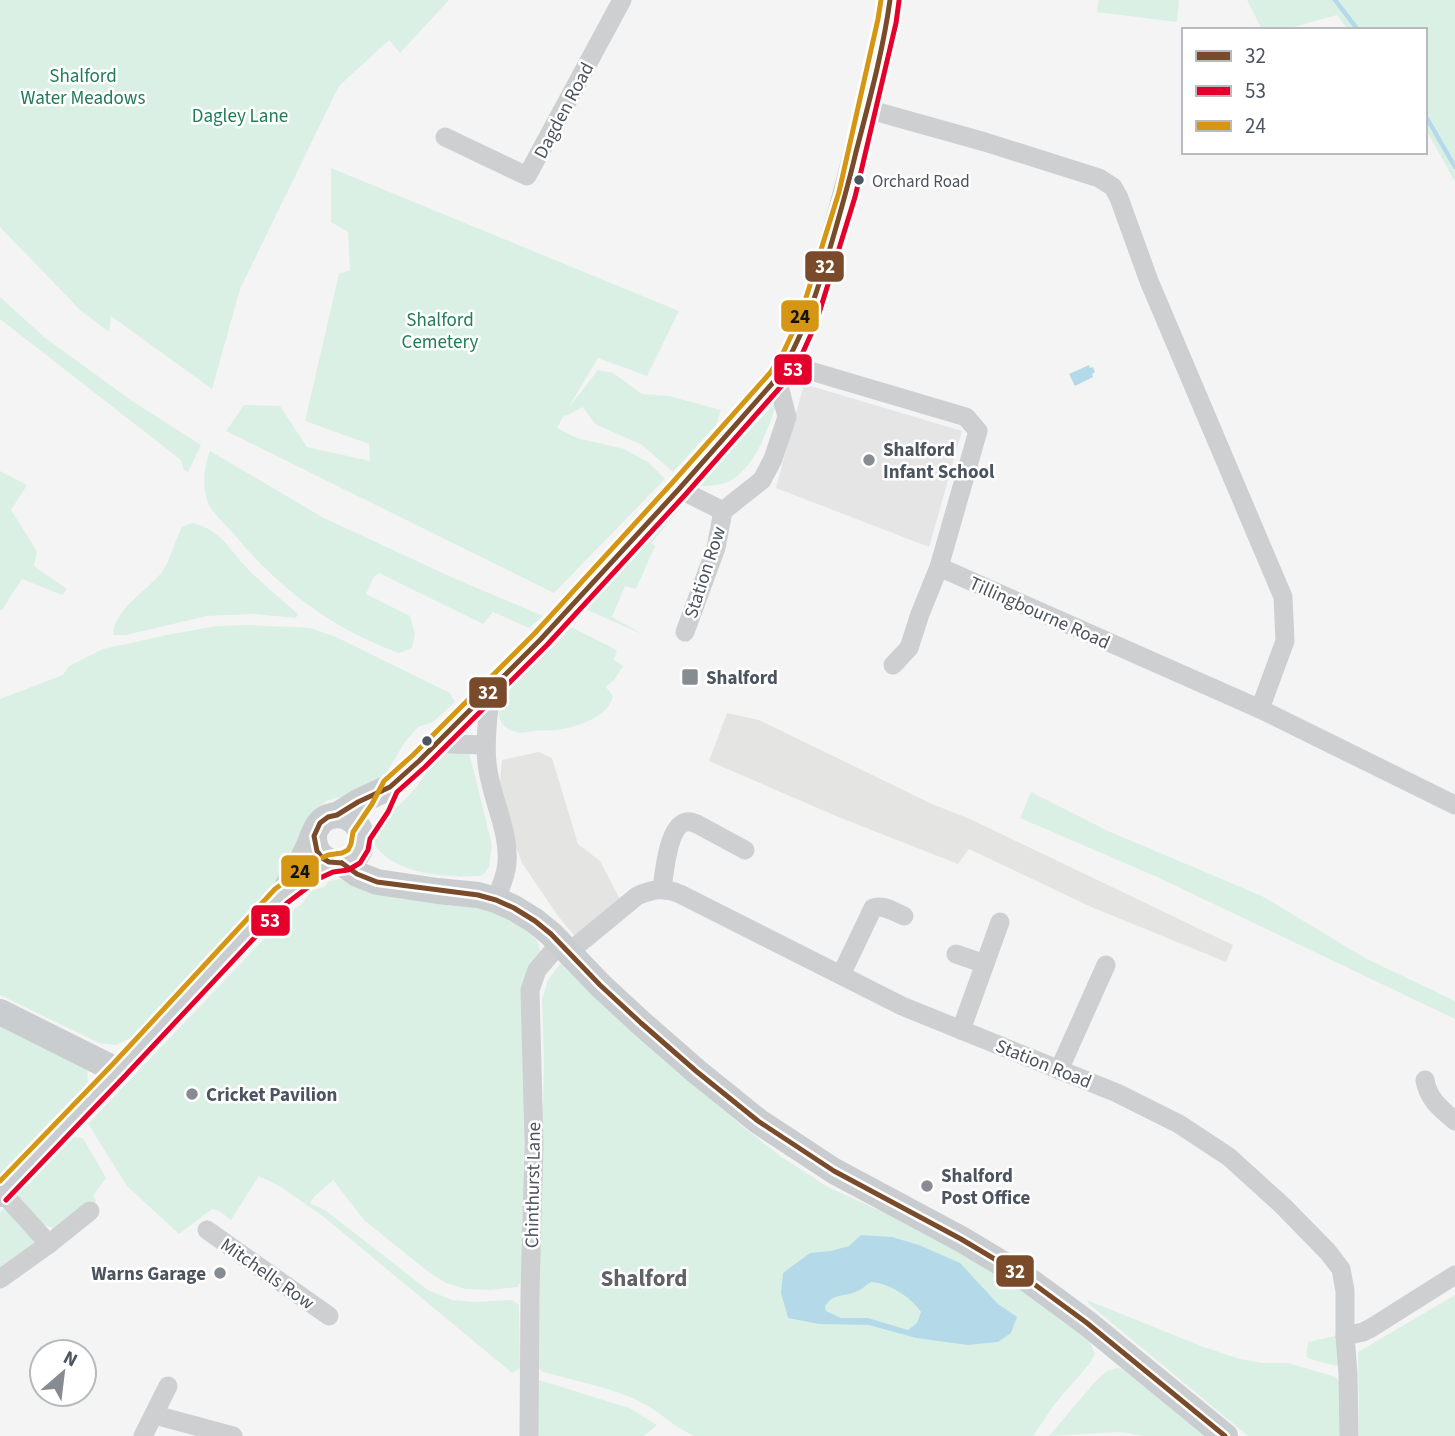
<svg xmlns="http://www.w3.org/2000/svg" width="1455" height="1436" viewBox="0 0 1455 1436" font-family="'Source Sans 3',sans-serif">
  <rect width="100%" height="100%" fill="#f4f4f4"/>
  <!-- commercial -->
  <g fill="#e4e4e2">
    <polygon points="727,713 759,720 932,804 970,819 1233,945 1226,962 1089,906 969,849 958,864 836,816 709,761"/>
    <polygon points="538,752 552,758 578,844 600,861 622,903 577,939 558,916 522,863 505,817 500,783 502,760"/>
  </g>
  <!-- education -->
  <polygon fill="#e6e5e5" points="804,384 962,431 929,547 776,488"/>
  <!-- green -->
  <g fill="#dbf0e5">
    <polygon points="0,0 449,0 400,53 389,40 339,86 240,289 212,389 111,316 109,332 80,310 0,227"/>
    <polygon points="1099,0 1179,0 1177,22 1097,12"/>
    <polygon points="1247,0 1455,0 1455,182 1425,128 1425,30 1348,30 1337,15 1283,30 1262,30"/>
    <polygon points="331,168 679,311 647,376 598,358 569,407 598,370 613,373 642,394 669,396 721,410 716,425 673,472 642,445 595,424 583,407 566,416 564,415 557,428 577,438 624,449 648,462 665,479 554,593 226,431 244,405 280,406 307,447 370,461 369,444 305,421 339,274 350,270 348,232 331,222"/>
    <polygon points="0,297 44,337 132,401 201,445 188,472 184,470 181,460 0,319"/>
    <path d="M778 400C769 426 756 468 729 481 719 486 708 486 696 486Z"/>
    <path d="M210 451 324 518 449 576 543 616 529 628 493 612 483 624 379 573 374 577 366 594 410 616 415 634 412 648 399 653C332 629 277 587 232 532 225 524 212 512 208 503 202 488 204 465 210 451Z"/>
    <polygon points="0,471 27,485 11,510 37,551 34,566 67,589 62,595 22,579 2,610 0,609"/>
    <polygon points="680,502 682,506 651,543 655,546 636,589 625,586 612,617 644,635 583,608"/>
    <path d="M192 523C224 530 231 554 253 574 268 588 283 601 298 614L296 618 253 614 207 616 126 635H113C113 610 148 590 162 572 172 558 174 541 182 527Z"/>
    <polygon points="249,625 310,628 336,637 450,693 455,702 433,722 418,727 405,742 383,778 346,796 328,800 313,812 303,825 298,846 289,864 257,909 131,1038 116,1045 99,1043 0,995 0,699 63,675 69,666 103,649 167,635 216,626"/>
    <path d="M571 627 617 650 614 660 623 666 615 679 606 687 613 696C609 715 584 724 567 728 557 731 545 730 534 731 527 732 520 734 513 731 498 727 495 708 502 696 514 676 531 665 548 651 556 643 563 635 571 627Z"/>
    <path d="M440 750 468 751 470 756 492 845 489 867 484 874 480 876C449 878 399 875 378 849 371 841 371 832 376 824 383 814 393 811 401 803 418 789 429 768 440 750Z"/>
    <polygon points="1031,792 1108,831 1262,896 1365,958 1455,1001 1455,1019 1157,877 1020,818"/>
    <polygon points="342,879 494,908 519,923 537,941 541,953 522,1016 524,1137 522,1281 517,1287 490,1290 465,1289 446,1283 426,1270 364,1220 333,1180 314,1197 310,1203 325,1210 428,1290 452,1300 475,1302 512,1300 519,1305 520,1368 512,1373 324,1217 281,1187 259,1176 231,1220 219,1211 212,1209 179,1234 127,1186 88,1124 260,943 295,908 301,905 312,890 324,887 329,881"/>
    <path d="M560 964H567L608 1009 735 1120 780 1156 828 1187 913 1226 997 1274 1067 1321 1090 1342 1095 1354 1090 1363 1054 1405 1033 1436H694C675 1427 665 1417 648 1406 617 1388 578 1382 543 1372L537 1367 544 1063 542 1000 548 980Z"/>
    <polygon points="0,1019 87,1068 88,1082 71,1105 0,1179"/>
    <path d="M74 1137 83 1138 106 1178 93 1196 96 1201C90 1207 72 1225 65 1227 45 1234 30 1212 18 1200L19 1192Z"/>
    <polygon points="3,1209 10,1210 34,1237 35,1244 0,1273 0,1212"/>
    <polygon points="1455,1295 1455,1436 1359,1436 1358,1352"/>
    <polygon points="1087,1300 1201,1346 1240,1359 1262,1363 1288,1363 1336,1377 1344,1391 1344,1436 1248,1436 1089,1304"/>
    <polygon points="1340,1335 1341,1360 1336,1366 1310,1359 1306,1356 1308,1342"/>
    <polygon points="1117,1368 1126,1369 1208,1436 1145,1436 1120,1432 1049,1436 1095,1382 1107,1371"/>
    <polygon points="536,1379 629,1408 657,1425 644,1436 534,1436"/>
  </g>
  <!-- water -->
  <g fill="#b4daea" fill-rule="evenodd">
    <polygon points="1089,365 1090,368 1093,367 1095,372 1092,374 1093,377 1075,386 1069,374"/>
    <path d="M861 1235 892 1237 919 1245 960 1263 998 1304 1017 1317 1011 1333 998 1342 968 1345 916 1338 869 1325 819 1324 788 1318 781 1293 783 1273 810 1253 831 1251 849 1246ZM871 1282C889 1283 911 1297 921 1312L917 1323 908 1330 868 1318H841L826 1311 825 1307C832 1293 843 1297 856 1292 861 1290 866 1285 871 1282Z"/>
  </g>
  <g fill="none" stroke-linecap="round" stroke-linejoin="round">
    <!-- stream -->
    <g stroke="#b4daea" stroke-width="4.5">
      <polyline points="1335,0 1358,30"/>
      <polyline points="1425,115 1455,167"/>
    </g>
    <!-- minor -->
    <g stroke="#cecfd1" stroke-width="19">
      <polyline points="867,109 985,142 1099,178 1113,187 1119,198 1149,281 1283,597 1285,641 1260,709"/>
      <polyline points="445,137 527,176 622,0"/>
      <polyline points="787,364 966,417 978,431 939,567 1260,709 1455,805"/>
      <polyline points="679,489 723,511"/>
      <polyline points="685,632 716,548 723,511 762,480 773,459 787,417 777,378"/>
      <polyline points="893,665 909,648 920,614 939,567"/>
      <path d="M491 687C489 712 484 738 487 763 490 796 510 831 507 863 506 876 500 888 496 900"/>
      <polyline points="442,738 451,744 486,745"/>
      <path d="M662 889C664 874 668 826 686 822 690 821 694 823 697 824L745 850"/>
      <path d="M569 952 637 896C652 889 665 887 680 894L902 1006 1117 1093 1179 1124 1229 1157 1283 1206 1328 1252 1341 1269 1345 1291V1336L1348 1374 1349 1436"/>
      <polyline points="956,954 985,964"/>
      <path d="M841 975 873 908C883 904 894 912 904 916"/>
      <polyline points="961,1030 1000,922"/>
      <polyline points="1059,1070 1106,965"/>
      <path d="M1425 1080C1428 1099 1441 1109 1455 1121"/>
      <polyline points="207,1230 329,1316"/>
      <polyline points="49,1244 90,1211"/>
      <polyline points="0,1279 49,1244 2,1192"/>
      <polyline points="1345,1336 1363,1332 1371,1328 1455,1275"/>
      <polyline points="155,1415 233,1436"/>
      <polyline points="143,1436 168,1386"/>
      <polyline points="529,1436 530,1292 534,1144 530,990 537,970 560,943"/>
    </g>
    <!-- major -->
    <g stroke="#cacdcf" stroke-width="26">
      <path d="M337 815 358 802 390 787 419 761 541 639 679 489 777 378C804 341 815 298 828 255 852 178 869 99 887 21L890 0"/>
      <polyline points="342,863 357,874 377,882 438,891 478,895 496,900 514,908 535,921 551,934 600,985 641,1023 696,1071 758,1121 834,1171 961,1239 1023,1276 1087,1323 1225,1436"/>
      <path d="M288 885C294 874 301 863 306 852 312 841 314 826 324 819 332 814 343 814 350 819 357 823 361 830 361 837 366 869 314 874 314 836"/>
      <polyline points="0,1012 118,1071"/>
      <polyline points="0,1194 118,1071 281,896 315,871 331,863"/>
    </g>
    <!-- bus-1 casing -->
    <g stroke="#fff" stroke-width="10">
      <g id="bus-1">
        <path d="M342 863 329 862 322 858 317 851 314 836 320 823 328 817 337 815 358 802 390 787 419 761 541 639 679 489 777 378C802 340 815 298 828 255 838 221 848 186 856 152 869 102 883 51 890 0"/>
        <polyline points="342,863 357,874 377,882 478,895 496,900 514,908 535,921 551,934 600,985 641,1023 696,1071 758,1121 834,1171 961,1239 1023,1276 1087,1323 1225,1436"/>
      </g>
    </g>
    <!-- bus-2 casing -->
    <g stroke="#fff" stroke-width="10">
      <polyline id="bus-2" points="6,1200 124,1077 287,903 320,878 333,872 348,870 360,863 368,850 370,839 388,812 397,792 425,767 547,645 685,495 784,383 799,361 816,323 855,197 896,23 899,1"/>
    </g>
    <!-- bus-3 casing -->
    <g stroke="#fff" stroke-width="10">
      <polyline id="bus-3" points="0,1181 112,1065 275,889 311,863 328,855 342,853 348,850 351,844 353,832 372,804 384,781 413,755 535,633 672,483 770,373 783,353 800,317 839,192 878,19 881,0"/>
    </g>
    <!-- bus-1 -->
    <use href="#bus-1" stroke="#7a4b2a" stroke-width="5"/>
    <!-- bus-2 -->
    <use href="#bus-2" stroke="#e4002b" stroke-width="5"/>
    <!-- bus-3 -->
    <use href="#bus-3" stroke="#d59613" stroke-width="5"/>
  </g>
  <!-- markers -->
  <g fill="#4c545f" stroke="#fff" stroke-width="2.5">
    <circle cx="859" cy="180" r="6"/>
    <circle cx="427" cy="741" r="6"/>
  </g>
  <g fill="#878c93" stroke="#fff" stroke-width="2.5">
    <circle cx="869" cy="460" r="7"/>
    <rect x="681" y="668" width="18" height="18" rx="3.5"/>
    <circle cx="192" cy="1094" r="7"/>
    <circle cx="927" cy="1186" r="7"/>
    <circle cx="220" cy="1273" r="7"/>
  </g>
  <g text-anchor="middle" stroke-width="5" stroke-linejoin="round" paint-order="stroke">
    <!-- bus labels -->
    <g font-size="17" fill="#4c545f" stroke="#fff" text-anchor="start">
      <text x="872" y="187">Orchard Road</text>
    </g>
    <!-- park labels -->
    <g font-size="19" fill="#207d56" stroke="#fff">
      <text x="83" y="82">Shalford<tspan x="83" dy="22">Water Meadows</tspan></text>
      <text x="240" y="122">Dagley Lane</text>
      <text x="440" y="326">Shalford<tspan x="440" dy="22">Cemetery</tspan></text>
    </g>
    <!-- street labels -->
    <g font-size="19" fill="#4c545f" stroke="#fff">
      <text transform="translate(563 110) rotate(-62)" y="7">Dagden Road</text>
      <text transform="translate(704 572) rotate(-72)" y="7">Station Row</text>
      <text transform="translate(1040 612) rotate(24)" y="7">Tillingbourne Road</text>
      <text transform="translate(1044 1063) rotate(22)" y="7">Station Road</text>
      <text transform="translate(532 1185) rotate(-89)" y="7">Chinthurst Lane</text>
      <text transform="translate(268 1273) rotate(35)" y="7">Mitchells Row</text>
    </g>
    <!-- poi labels -->
    <g font-size="19" font-weight="bold" fill="#4c545f" stroke="#fff" text-anchor="start">
      <text x="883" y="456">Shalford<tspan x="883" dy="22">Infant School</tspan></text>
      <text x="706" y="684">Shalford</text>
      <text x="206" y="1101">Cricket Pavilion</text>
      <text x="941" y="1182">Shalford<tspan x="941" dy="22">Post Office</tspan></text>
      <text x="206" y="1280" text-anchor="end">Warns Garage</text>
    </g>
    <!-- quarter labels -->
    <g font-size="23" font-weight="bold" fill="#606267" stroke="#fff">
      <text x="644" y="1286">Shalford</text>
    </g>
  </g>
  <g stroke="#fff" stroke-width="2.5">
    <rect x="804" y="250" width="41" height="33" rx="7" fill="#7a4b2a"/>
    <rect x="780" y="299" width="40" height="34" rx="7" fill="#d59613"/>
    <rect x="773" y="353" width="40" height="33" rx="7" fill="#e4002b"/>
    <rect x="468" y="676" width="40" height="33" rx="7" fill="#7a4b2a"/>
    <rect x="280" y="854" width="40" height="34" rx="7" fill="#d59613"/>
    <rect x="250" y="904" width="41" height="33" rx="7" fill="#e4002b"/>
    <rect x="995" y="1254" width="40" height="34" rx="7" fill="#7a4b2a"/>
  </g>
  <g font-size="19" text-anchor="middle" font-weight="bold" fill="#fff">
    <text x="825" y="273">32</text>
    <text x="793" y="376">53</text>
    <text x="488" y="699">32</text>
    <text x="270" y="927">53</text>
    <text x="1015" y="1278">32</text>
  </g>
  <g font-size="19" text-anchor="middle" font-weight="bold" fill="#111">
    <text x="800" y="323">24</text>
    <text x="300" y="878">24</text>
  </g>
  <!-- legend -->
  <rect x="1182" y="28" width="245" height="126" fill="#ffffff" stroke="#b7bbbf" stroke-width="2"/>
  <rect x="1196" y="51" width="35" height="10" fill="#7a4b2a" stroke="#b7bbbf" stroke-width="2"/>
  <text x="1245" y="63" font-size="21" fill="#4c545f">32</text>
  <rect x="1196" y="86" width="35" height="10" fill="#e4002b" stroke="#b7bbbf" stroke-width="2"/>
  <text x="1245" y="98" font-size="21" fill="#4c545f">53</text>
  <rect x="1196" y="121" width="35" height="10" fill="#d59613" stroke="#b7bbbf" stroke-width="2"/>
  <text x="1245" y="133" font-size="21" fill="#4c545f">24</text>
  <!-- north arrow -->
  <g transform="translate(63 1373) rotate(28)"><circle r="33" fill="#ffffff" stroke="#b7bbbf" stroke-width="2"/>
  <path d="M0-5L12 26L0 18L-12 26Z" fill="#878c93"/>
  <text y="-10" font-size="19" font-weight="bold" text-anchor="middle" fill="#4c545f">N</text>
  </g>
</svg>
